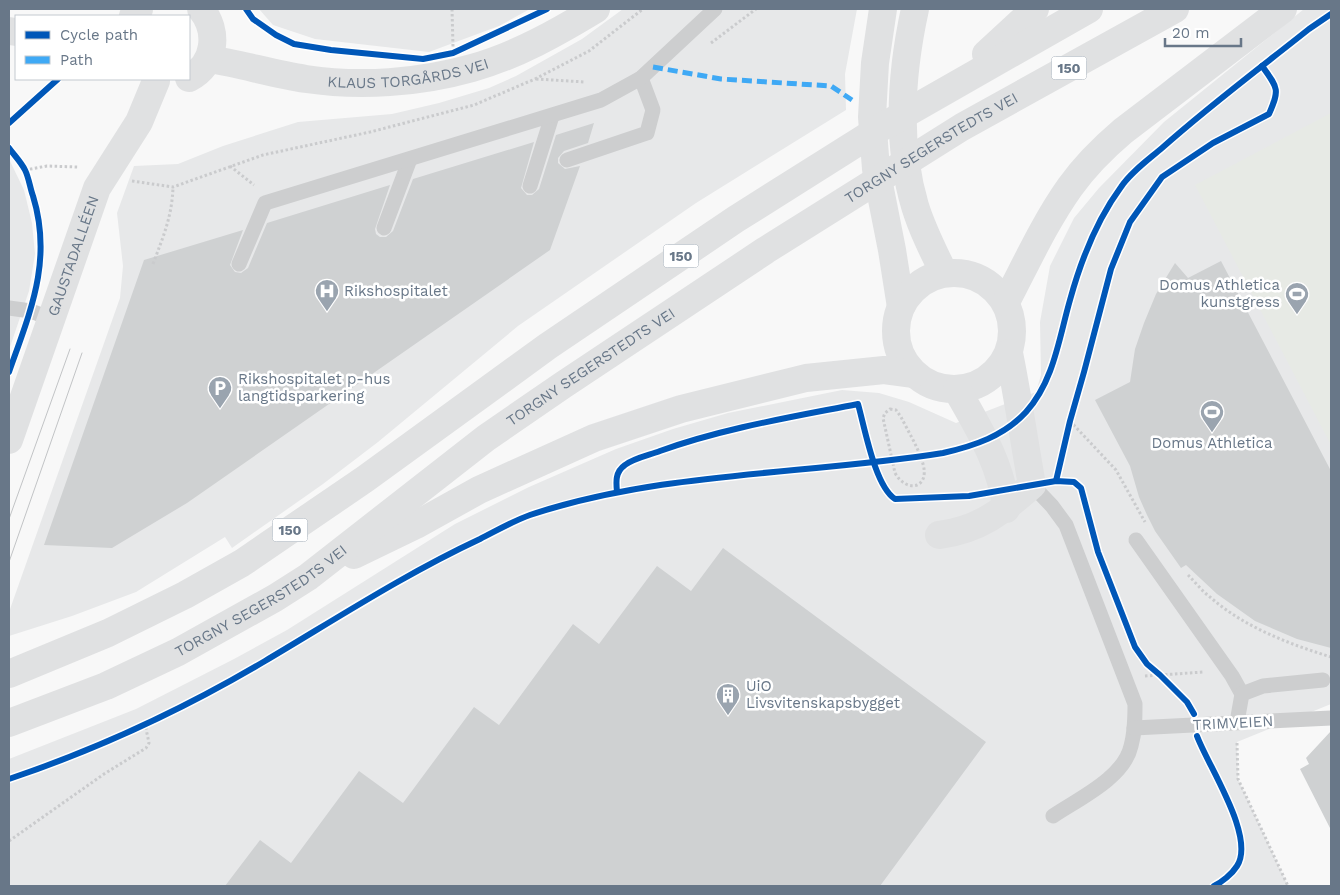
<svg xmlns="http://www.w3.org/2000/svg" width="1340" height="895" viewBox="0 0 1340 895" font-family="'Work Sans',sans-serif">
  <rect width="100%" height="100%" fill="#f8f8f8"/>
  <!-- built -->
  <g fill="#e7e8e9">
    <polygon points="259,9 530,9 499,26 429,52 315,39 273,25"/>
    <polygon points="623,9 857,9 845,74 846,110 696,203 518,326 378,442 323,484 232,548 225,537 136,592 72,616 9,636 9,612 120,298 123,266 117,213 134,166 178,164 223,146 298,122 392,114 439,103 489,88 516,76 582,39"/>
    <polygon points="1304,9 1331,9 1331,704 1237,742 1238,779 1288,886 9,886 9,759 136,709 234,659 287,630 455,524 529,487 616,449 673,429 728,413 842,390 879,393 909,402 956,423 1036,392 1041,375 1040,322 1050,266 1074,218 1099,188 1164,122"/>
    <polygon points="9,159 24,190 32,223 35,254 29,291 9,350"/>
  </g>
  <!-- green -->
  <polygon fill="#e7eae5" points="1331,113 1331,445 1195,185"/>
  <!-- building -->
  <g fill="#cfd1d2">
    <polygon points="594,123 588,143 564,151 558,158 558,163 565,169 580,166 550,250 187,503 112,548 44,545 144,260 243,230 230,265 235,272 241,273 248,268 267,223 390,185 375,229 376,234 380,237 386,237 393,231 413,179 534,142 521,188 527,195 532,195 539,189 556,135"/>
    <polygon points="1221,261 1331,471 1331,648 1297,639 1255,621 1217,594 1186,565 1181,568 1155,531 1147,515 1139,497 1130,466 1095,400 1130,382 1135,349 1144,323 1156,294 1175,263 1188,278"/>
    <polygon points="723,548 986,742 880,886 225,886 260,840 291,863 359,771 403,803 474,707 499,725 573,624 599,644 657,566 691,591"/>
    <polygon points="1331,731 1331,830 1300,769 1309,764 1306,758"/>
  </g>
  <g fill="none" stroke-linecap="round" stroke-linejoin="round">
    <!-- path -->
    <g stroke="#cacbcd" stroke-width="3" stroke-dasharray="2.5 2.5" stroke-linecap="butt">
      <polyline points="452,9 453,47"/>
      <polyline points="711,43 756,9"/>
      <polyline points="536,79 585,82"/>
      <polyline points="230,166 254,185"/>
      <polyline points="25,170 47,166 78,167"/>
      <polyline points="132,181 173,187 263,155 370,132 474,105 535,79 589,51 643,9"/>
      <path d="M153 264C163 237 172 217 173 187"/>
      <path d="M890 409 896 410 901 417C908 431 919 449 923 464 930 489 906 493 895 473L883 418 885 413Z"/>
      <polyline points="1070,421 1116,470 1145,522"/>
      <path d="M1188 575C1195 582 1202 591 1210 597 1244 627 1289 644 1331 657"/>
      <polyline points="1145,676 1204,672"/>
      <polyline points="1237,743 1238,779 1288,886"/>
      <polyline points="9,841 104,774 146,748 149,743 145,724"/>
    </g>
    <!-- lane -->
    <g stroke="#cdcecf" stroke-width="15">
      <polyline points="567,160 647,133 653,110 641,78"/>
      <polyline points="530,186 552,116"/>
      <polyline points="384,228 410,159"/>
      <polyline points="239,264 265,203 601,100 641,78 715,9"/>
      <polyline points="9,308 31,311 51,319"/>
      <path d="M1032 485 1052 506 1066 525 1135 704C1135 718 1135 732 1131 746 1124 778 1078 799 1053 816"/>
      <polyline points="1136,540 1232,676 1242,694"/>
      <polyline points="1237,722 1242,694 1263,686 1323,680"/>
      <polyline points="1134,728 1331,718"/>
    </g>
    <!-- secondary -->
    <g stroke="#e0e1e2" stroke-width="28">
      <polyline points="883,9 875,63 872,117 876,169 892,250 901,307"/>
      <path d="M915 9C901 73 896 142 915 206 922 229 933 251 944 273"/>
      <polyline points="133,16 139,9"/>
      <polyline points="9,31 16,32"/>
      <path id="s1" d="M209 59C241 64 273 74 306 79 360 87 419 83 472 68 516 56 558 32 596 9"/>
      <path d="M189 78C216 64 219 31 201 9"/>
      <circle cx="954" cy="331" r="58"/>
      <path d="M957 390C978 427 1002 465 1006 509"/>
      <path id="s2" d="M9 440 97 188 139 122 156 81"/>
      <path d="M939 535C979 530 1003 511 1032 485 1024 441 1018 397 1009 353"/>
    </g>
    <!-- highway -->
    <g stroke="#e0e1e2" stroke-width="28">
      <polyline points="986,54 1035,9"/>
      <path d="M1006 302C1026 264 1045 222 1070 187 1085 166 1103 148 1123 131L1283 9"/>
      <polyline points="354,555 416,525 479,490 594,438 681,409 806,378 884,370 914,374"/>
      <polyline points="9,674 108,633 185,595 242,563 365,479 548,346 736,219 882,127 1089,9"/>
      <path id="s3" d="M9 723 106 686 178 652 275 598 308 577 486 438 563 385 766 250 962 127 1175 9"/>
    </g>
    <!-- tram -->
    <g stroke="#c2c4c6" stroke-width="1">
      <polyline points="9,519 70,349"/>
      <polyline points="9,562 82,353"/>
    </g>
    <!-- quiet -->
    <polyline stroke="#3fa9f5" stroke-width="5" stroke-dasharray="10 5" stroke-linecap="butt" points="653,67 721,79 831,86 852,100"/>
    <!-- cycleway casing -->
    <g stroke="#fff" stroke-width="9">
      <g id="cycleway">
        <polyline points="246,9 253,19 276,35 294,44 331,50 423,59 453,53 547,9"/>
        <polyline points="9,123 58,79"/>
        <path d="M9 148C14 155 21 162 25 170 29 178 30 188 33 196 53 261 30 312 9 372"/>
        <path d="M1056 481 1070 421 1084 372 1111 269 1130 222 1162 177 1213 143 1269 114C1280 89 1278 88 1262 66"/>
        <path d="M617 492C616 482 615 472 625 465 634 458 650 455 660 451 724 428 792 417 858 404 865 429 875 486 895 499L969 496 1056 481 1074 482 1081 488 1098 552 1135 647 1147 664 1160 675 1187 702 1194 714"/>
        <path d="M1197 736C1208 766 1256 837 1237 866 1232 874 1222 882 1214 886"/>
        <path d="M9 779C98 749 184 709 265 661 336 619 405 574 480 539 496 531 513 521 530 515 663 471 806 475 943 453 974 446 1004 436 1026 412 1054 381 1059 338 1070 300 1081 260 1096 221 1121 187 1131 172 1148 160 1162 148 1209 106 1260 68 1309 29L1331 14"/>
      </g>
    </g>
    <!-- cycleway -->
    <use href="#cycleway" stroke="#0057b8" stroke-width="6"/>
  </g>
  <!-- icons -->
  <defs>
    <g id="hospital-pin" transform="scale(1.25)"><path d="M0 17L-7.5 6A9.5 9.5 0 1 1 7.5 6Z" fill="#9aa4af" stroke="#fff"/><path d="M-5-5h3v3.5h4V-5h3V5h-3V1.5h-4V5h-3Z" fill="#fff"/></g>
    <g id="stadium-pin" transform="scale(1.25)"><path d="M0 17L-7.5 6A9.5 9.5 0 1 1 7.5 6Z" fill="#9aa4af" stroke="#fff"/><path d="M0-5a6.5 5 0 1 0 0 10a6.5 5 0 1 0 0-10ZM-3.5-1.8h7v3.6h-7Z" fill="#fff"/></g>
    <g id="parking-pin" transform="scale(1.25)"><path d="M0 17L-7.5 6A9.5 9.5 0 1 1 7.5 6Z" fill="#9aa4af" stroke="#fff"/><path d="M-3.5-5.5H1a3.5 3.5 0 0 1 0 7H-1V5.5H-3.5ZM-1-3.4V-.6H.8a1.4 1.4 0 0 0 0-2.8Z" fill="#fff"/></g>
    <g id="building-pin" transform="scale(1.25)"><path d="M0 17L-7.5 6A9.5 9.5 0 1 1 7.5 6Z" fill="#9aa4af" stroke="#fff"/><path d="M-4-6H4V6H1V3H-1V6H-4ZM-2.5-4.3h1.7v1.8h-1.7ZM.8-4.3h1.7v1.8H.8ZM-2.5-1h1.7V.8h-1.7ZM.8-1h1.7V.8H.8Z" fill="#fff"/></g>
  </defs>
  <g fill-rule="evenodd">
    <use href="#hospital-pin" x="327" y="291"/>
    <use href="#stadium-pin" x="1297" y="294"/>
    <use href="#parking-pin" x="220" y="388"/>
    <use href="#stadium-pin" x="1212" y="412"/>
    <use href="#building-pin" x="728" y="695"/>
  </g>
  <g text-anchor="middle" stroke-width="5" stroke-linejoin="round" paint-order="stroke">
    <!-- shield labels -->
    <g fill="#fff" stroke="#95a0ac" stroke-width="1">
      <rect x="1051.5" y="56.5" width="35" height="23" rx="4"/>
      <rect x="663.5" y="244.5" width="35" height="23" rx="4"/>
      <rect x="272.5" y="518.5" width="35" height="23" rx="4"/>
    </g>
    <g font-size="14" font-weight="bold" fill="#687788">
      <text x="1069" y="73">150</text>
      <text x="681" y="261">150</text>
      <text x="290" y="535">150</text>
    </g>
    <!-- street labels -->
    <g font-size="15" fill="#687788" stroke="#fff">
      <text dy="5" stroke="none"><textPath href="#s1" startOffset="202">KLAUS TORGÅRDS VEI</textPath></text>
      <text dy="5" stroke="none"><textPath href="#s3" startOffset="1091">TORGNY SEGERSTEDTS VEI</textPath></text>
      <text dy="5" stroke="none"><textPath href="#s2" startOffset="195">GAUSTADALLÉEN</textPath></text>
      <text dy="5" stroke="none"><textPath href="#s3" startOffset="686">TORGNY SEGERSTEDTS VEI</textPath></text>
      <text dy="5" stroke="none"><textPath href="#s3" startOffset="281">TORGNY SEGERSTEDTS VEI</textPath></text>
      <text transform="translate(1233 723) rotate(-3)" y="5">TRIMVEIEN</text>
    </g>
    <!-- poi labels -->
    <g font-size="15" fill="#687788" stroke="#fff" text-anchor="start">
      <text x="1280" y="290" text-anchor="end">Domus Athletica<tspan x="1280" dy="17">kunstgress</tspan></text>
      <text x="344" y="296">Rikshospitalet</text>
      <text x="238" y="384">Rikshospitalet p-hus<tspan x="238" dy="17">langtidsparkering</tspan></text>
      <text x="1212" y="448" text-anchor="middle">Domus Athletica</text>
      <text x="746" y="691">UiO<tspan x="746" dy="17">Livsvitenskapsbygget</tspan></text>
    </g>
  </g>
  <!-- border -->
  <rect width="1340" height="895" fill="none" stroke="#687788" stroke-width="20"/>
  <!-- legend -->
  <rect x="15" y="15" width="175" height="65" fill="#ffffff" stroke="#c3c9cf"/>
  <rect x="25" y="31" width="25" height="8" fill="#0057b8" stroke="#c3c9cf"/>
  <text x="60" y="40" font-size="15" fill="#687788">Cycle path</text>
  <rect x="25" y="56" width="25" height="8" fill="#3fa9f5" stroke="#c3c9cf"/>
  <text x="60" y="65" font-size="15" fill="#687788">Path</text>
  <!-- scale -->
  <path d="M1165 38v8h76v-8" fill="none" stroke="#687788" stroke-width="2.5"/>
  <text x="1172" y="38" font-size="15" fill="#687788" stroke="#ffffff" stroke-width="4" paint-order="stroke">20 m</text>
</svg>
